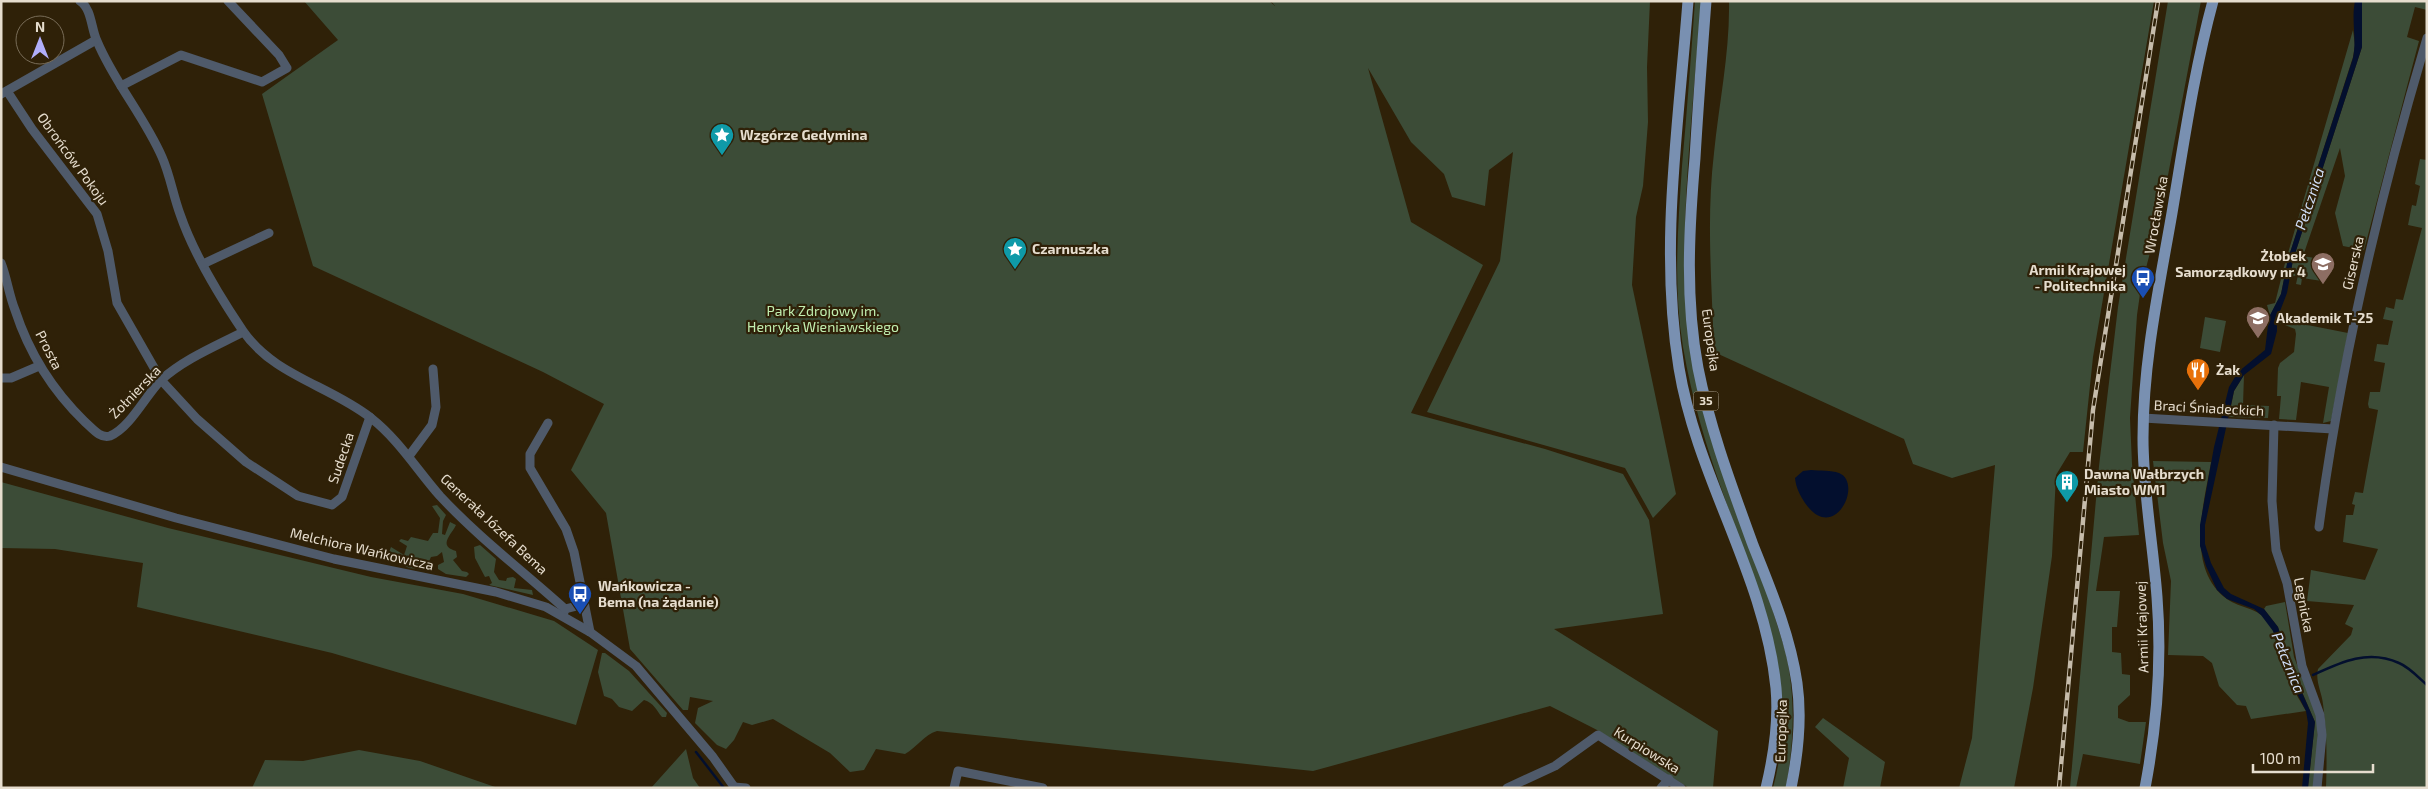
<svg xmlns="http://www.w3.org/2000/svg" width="2428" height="789" viewBox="0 0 2428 789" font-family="'Exo 2',sans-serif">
  <rect width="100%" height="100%" fill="#2f2108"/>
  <!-- green -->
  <g fill="#3c4c37">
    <path d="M304 1H1269L1275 6 1271 1H1650L1647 67 1648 122 1643 186 1636 217 1632 285 1676 494 1653 518 1625 468 1427 412 1500 261 1513 152 1489 170 1485 206 1452 197 1444 174 1411 142 1368 68 1411 222 1483 265 1411 413 1545 449 1623 474 1649 520 1663 614 1554 629 1718 731 1713 788H1689L1599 731 1550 706 1313 771 937 731C924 735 917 747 905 754L876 749 864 770 850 772 830 753 773 719 752 725 743 722 734 740 726 749 717 745 695 723 698 708 713 701 690 697 688 710H683L630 649 606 513 571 470 604 404 543 372 313 266 262 94 338 40Z"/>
    <path d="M1695 1H1701C1693 115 1677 230 1689 343L1786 653C1796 702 1794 739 1786 788H1773C1801 684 1759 595 1725 499 1707 449 1692 400 1683 347 1673 287 1678 227 1682 166 1687 111 1691 56 1695 1Z"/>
    <path d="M1729 1H2154L2093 357 2083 452H2070L2056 475 2052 556 2033 688 2014 788H1959L1972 738 1995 465 1952 478 1913 464 1904 439 1714 352C1712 286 1706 219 1714 153 1719 103 1730 52 1729 1Z"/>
    <polygon points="2168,1 2201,1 2162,207 2141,287 2137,315 2130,418 2132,464 2139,535 2104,537 2096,591 2120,591 2117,627 2112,627 2112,652 2121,653 2122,674 2130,675 2130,695 2118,706 2118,718 2129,722 2146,722 2140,764 2083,754 2076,788 2070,788 2099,466 2118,307"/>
    <polygon points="2362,1 2427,1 2427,10 2415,7 2407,37 2419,41 2364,250 2343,246 2335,213 2345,176 2340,148 2303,256 2326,260 2322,281 2302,278 2301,285 2296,284 2298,275 2290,277 2293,260 2362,47"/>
    <polygon points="2353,30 2355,45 2353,57 2288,259 2281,294 2270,316 2267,305 2275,303 2284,267"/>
    <path d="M2420 159 2427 160V788H2326C2327 760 2327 732 2323 704 2322 693 2315 681 2318 669L2351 635 2353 628 2345 624 2354 605 2307 601 2311 570 2365 580 2378 549 2343 542 2346 515H2353L2355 505 2352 504 2355 492 2363 493 2378 410 2369 408 2368 404 2370 392H2380L2385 363 2374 361 2377 344 2388 345 2393 321 2383 319 2386 307 2394 309 2396 299 2403 300 2422 228 2408 225 2412 205 2416 206 2420 186 2415 184Z"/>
    <polygon points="2205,317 2226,321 2220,352 2200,348"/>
    <polygon points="2277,319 2348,333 2331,421 2323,423 2329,387 2301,382 2296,420 2279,419 2281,396 2277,396 2278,368 2280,363 2294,352 2296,334 2295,329 2277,322"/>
    <polygon points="2244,375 2243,405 2269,406 2268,418 2229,417 2234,391"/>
    <path d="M2153 461 2211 462C2204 504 2185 568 2227 599 2241 609 2258 607 2269 623 2279 638 2280 657 2286 674 2291 686 2299 699 2306 711L2251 719 2246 706 2237 705 2219 686 2212 663 2203 656 2168 655 2171 581 2163 543Z"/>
    <polygon points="1,482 168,528 371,577 463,594 554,621 598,650 576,725 332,653 137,607 143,563 55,549 1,548"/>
    <path d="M437 505 446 515 443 521 442 534 445 535 450 522 456 525C452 534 437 546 456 551L457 557 453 560 462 571 467 572 469 574 466 577 446 574 438 569V565L444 562 442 552 437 556 431 557 425 570 409 568 391 559 389 552 391 547 404 555 407 546 399 541 401 539 408 541 411 537 428 541 433 533H438L440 518 432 506Z"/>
    <polygon points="480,545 496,559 494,572 499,580 506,581 507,578 513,577 516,579 514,588 532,590 533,595 489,585 492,583 489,576 485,577 475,558 474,547"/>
    <polygon points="2285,602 2294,657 2317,716 2318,744 2313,788 2308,788 2315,722 2293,671 2278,627 2264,609 2266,606"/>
    <path d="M602 653H605L629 671 667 713 666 717H662C656 710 654 703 644 700L632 711 619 707 612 699 604 696 598 672Z"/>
    <polygon points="1823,718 1885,762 1880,788 1843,788 1849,758 1815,727"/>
    <polygon points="686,749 693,778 700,788 651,788"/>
    <polygon points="359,750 420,761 498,788 252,788 265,760 303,761"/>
  </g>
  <!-- water -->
  <g fill="#030f2e">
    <path d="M2355 1H2362V47L2293 260 2287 293 2277 319V331L2271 354 2244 375 2234 391 2205 525V544L2211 563 2224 588 2231 594 2264 609 2278 627 2293 672 2315 722 2308 788H2302L2308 723 2306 711 2287 674 2273 631 2261 615 2254 609 2227 599 2217 590 2206 566 2200 546V525L2214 447 2229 387 2238 372 2265 350 2269 317 2281 294 2288 259 2353 58C2357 39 2351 20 2355 1Z"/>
    <path d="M1811 470C1820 471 1831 470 1839 473 1864 483 1834 545 1805 503 1800 495 1796 488 1795 478L1803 471Z"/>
  </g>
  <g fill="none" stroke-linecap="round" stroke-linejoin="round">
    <!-- stream -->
    <g stroke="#030f2e" stroke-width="2.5">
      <path d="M2313 675C2341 662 2368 649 2399 663 2409 667 2419 678 2427 685"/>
      <polyline points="696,752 724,788"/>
    </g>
    <!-- minor -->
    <g stroke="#4f5a6a" stroke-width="9">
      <path d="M80 1C92 9 91 29 97 41 114 82 144 116 162 157 170 175 173 195 180 214 193 252 220 297 243 331 274 376 329 385 371 418 399 440 417 470 440 496 478 537 524 572 565 609L563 615"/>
      <polyline points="121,86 181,55 262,82 287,68 279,55 228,1"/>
      <polyline points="7,91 32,129 97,214 108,251 117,303 161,380 197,419 246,462 298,496 332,505 342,497 370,417"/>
      <polyline points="1,94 96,40"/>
      <path d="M1 263C7 278 9 295 15 310 29 353 53 391 85 422 92 428 100 439 110 436 130 428 146 395 161 380 184 359 216 346 243 332"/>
      <polyline points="203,264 269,233"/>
      <polyline points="1,378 11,378 39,366"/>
      <polyline points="2143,418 2333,429"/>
      <polyline points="548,423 530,454 530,468 566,529 574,552 590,632"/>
      <polyline points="2274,425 2272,501 2276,550 2287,583 2302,666 2320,715 2322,735 2317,788"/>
      <polyline points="409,456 432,425 436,407 433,369"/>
      <polyline points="1,467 176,518 334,559 496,592 546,607 590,632 636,666 713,757 735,788"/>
      <path d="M2319 527C2341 361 2379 199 2427 38"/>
      <polyline points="565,609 577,606 585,598"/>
      <polyline points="734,787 746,788"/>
      <polyline points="954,788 958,771 1043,788"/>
      <polyline points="1507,788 1555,766 1598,735 1681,788"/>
      <polyline points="1661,788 1669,779"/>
    </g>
    <!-- major -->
    <g stroke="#7990b1" stroke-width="11">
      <path d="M1688 1C1679 122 1659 247 1679 368 1697 478 1765 576 1776 688 1779 722 1774 755 1766 788"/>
      <path d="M1706 1C1702 54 1698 106 1695 158 1689 228 1685 299 1698 368 1710 429 1732 487 1753 545 1771 590 1790 635 1797 683 1802 718 1798 754 1791 788"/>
      <path d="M2145 788C2157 725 2162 661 2157 597 2153 544 2143 491 2143 438 2143 362 2159 288 2172 213 2184 142 2194 71 2213 1"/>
    </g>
    <!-- rail casing -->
    <g stroke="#c6bcab" stroke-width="4.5">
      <polyline id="rail" points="2059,788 2093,410 2158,1"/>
    </g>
    <!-- rail -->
    <use href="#rail" stroke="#2f2108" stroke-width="2.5" stroke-dasharray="8" stroke-linecap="butt"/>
  </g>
  <!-- icons -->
  <defs>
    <g id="sight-pin" transform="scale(1.25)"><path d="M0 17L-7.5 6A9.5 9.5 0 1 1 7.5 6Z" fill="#0f9aa8" stroke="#2f2108"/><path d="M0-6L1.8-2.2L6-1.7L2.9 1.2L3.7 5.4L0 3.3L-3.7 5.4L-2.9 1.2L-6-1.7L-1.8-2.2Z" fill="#fff"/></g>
    <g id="school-pin" transform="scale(1.25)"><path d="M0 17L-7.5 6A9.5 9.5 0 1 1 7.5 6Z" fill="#8d6e63" stroke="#2f2108"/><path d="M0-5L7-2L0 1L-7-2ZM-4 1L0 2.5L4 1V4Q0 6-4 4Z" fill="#fff"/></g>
    <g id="bus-pin" transform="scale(1.25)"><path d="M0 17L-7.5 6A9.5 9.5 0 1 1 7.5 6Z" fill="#1a4fb4" stroke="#2f2108"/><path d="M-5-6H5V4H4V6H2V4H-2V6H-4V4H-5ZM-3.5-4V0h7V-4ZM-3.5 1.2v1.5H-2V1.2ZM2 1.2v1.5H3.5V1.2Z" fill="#fff"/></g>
    <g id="university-pin" transform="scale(1.25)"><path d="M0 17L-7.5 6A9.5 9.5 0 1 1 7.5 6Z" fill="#8d6e63" stroke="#2f2108"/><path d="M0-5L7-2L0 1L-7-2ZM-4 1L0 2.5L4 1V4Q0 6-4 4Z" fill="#fff"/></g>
    <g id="restaurant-pin" transform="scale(1.25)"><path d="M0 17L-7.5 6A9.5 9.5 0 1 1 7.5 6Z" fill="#e8710a" stroke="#2f2108"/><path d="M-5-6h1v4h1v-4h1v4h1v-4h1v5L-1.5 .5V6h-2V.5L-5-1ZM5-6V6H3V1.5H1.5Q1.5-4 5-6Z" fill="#fff"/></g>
    <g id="building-pin" transform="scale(1.25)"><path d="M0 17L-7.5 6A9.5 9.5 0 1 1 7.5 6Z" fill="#0f9aa8" stroke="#2f2108"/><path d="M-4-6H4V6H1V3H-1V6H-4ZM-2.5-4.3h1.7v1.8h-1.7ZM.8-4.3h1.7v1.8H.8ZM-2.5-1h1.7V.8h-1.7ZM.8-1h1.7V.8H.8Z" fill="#fff"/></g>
  </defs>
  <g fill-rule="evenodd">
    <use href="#sight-pin" x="722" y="135"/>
    <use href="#sight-pin" x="1015" y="249"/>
    <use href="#school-pin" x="2323" y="264"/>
    <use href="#bus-pin" x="2143" y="278"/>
    <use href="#university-pin" x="2258" y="318"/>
    <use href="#restaurant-pin" x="2198" y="370"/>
    <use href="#building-pin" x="2067" y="482"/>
    <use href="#bus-pin" x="580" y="594"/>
  </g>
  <g text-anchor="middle" stroke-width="4.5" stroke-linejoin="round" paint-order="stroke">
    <!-- shield labels -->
    <rect fill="#2f2108" stroke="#afa593" stroke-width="1" x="1693.5" y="391.5" width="25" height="19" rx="4"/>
    <g font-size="12" font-weight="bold" fill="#e6ddce">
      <text x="1706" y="405">35</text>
    </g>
    <!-- poi labels -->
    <g font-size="14" font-weight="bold" fill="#e6ddce" stroke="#2f2108" text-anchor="start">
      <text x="740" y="140">Wzgórze Gedymina</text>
      <text x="1032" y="254">Czarnuszka</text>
      <text x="2306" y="261" text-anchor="end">Żłobek<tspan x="2306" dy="16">Samorządkowy nr 4</tspan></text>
      <text x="2126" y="275" text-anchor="end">Armii Krajowej<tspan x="2126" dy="16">- Politechnika</tspan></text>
      <text x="2276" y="323">Akademik T-25</text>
      <text x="2216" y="375">Żak</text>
      <text x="2084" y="479">Dawna Wałbrzych<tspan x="2084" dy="16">Miasto WM1</tspan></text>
      <text x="598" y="591">Wańkowicza -<tspan x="598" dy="16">Bema (na żądanie)</tspan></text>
    </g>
    <!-- street labels -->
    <g font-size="14" fill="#e6ddce" stroke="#2f2108">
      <text transform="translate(73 159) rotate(54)" y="5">Obrońców Pokoju</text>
      <text transform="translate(2156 215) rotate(-80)" y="5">Wrocławska</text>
      <text transform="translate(2353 263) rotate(-77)" y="5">Giserska</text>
      <text transform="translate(1711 340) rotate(82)" y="5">Europejka</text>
      <text transform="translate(49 350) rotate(63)" y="5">Prosta</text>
      <text transform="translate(135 392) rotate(-46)" y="5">Żołnierska</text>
      <text transform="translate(2209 408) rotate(3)" y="5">Braci Śniadeckich</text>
      <text transform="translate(341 458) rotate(-71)" y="5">Sudecka</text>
      <text transform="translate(494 524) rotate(43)" y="5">Generała Józefa Bema</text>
      <text transform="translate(362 549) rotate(13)" y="5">Melchiora Wańkowicza</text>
      <text transform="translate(2304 605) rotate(79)" y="5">Legnicka</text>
      <text transform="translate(2142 627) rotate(-92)" y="5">Armii Krajowej</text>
      <text transform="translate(1781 731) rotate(-88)" y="5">Europejka</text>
      <text transform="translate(1647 750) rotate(32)" y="5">Kurpiowska</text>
    </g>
    <!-- park labels -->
    <g font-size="14" fill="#c1efb0" stroke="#2f2108">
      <text x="823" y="316">Park Zdrojowy im.<tspan x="823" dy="16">Henryka Wieniawskiego</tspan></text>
    </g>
    <!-- water labels -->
    <g font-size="15" font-style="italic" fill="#d1dff9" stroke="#2f2108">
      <text transform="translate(2310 199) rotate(-72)" y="5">Pełcznica</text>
      <text transform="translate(2288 663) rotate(68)" y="5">Pełcznica</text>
    </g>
  </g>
  <!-- border -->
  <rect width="2428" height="789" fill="none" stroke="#e6ddce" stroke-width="5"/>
  <!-- north arrow -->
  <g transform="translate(40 40)"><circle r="24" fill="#2f2108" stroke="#786c57"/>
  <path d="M0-4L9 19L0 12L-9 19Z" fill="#b0aefa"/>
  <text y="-8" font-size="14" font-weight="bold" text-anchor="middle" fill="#e6ddce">N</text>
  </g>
  <!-- scale -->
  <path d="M2253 764v8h120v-8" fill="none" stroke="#e6ddce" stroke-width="2.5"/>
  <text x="2260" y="764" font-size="15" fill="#e6ddce" stroke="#2f2108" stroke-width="4" paint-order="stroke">100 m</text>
</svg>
